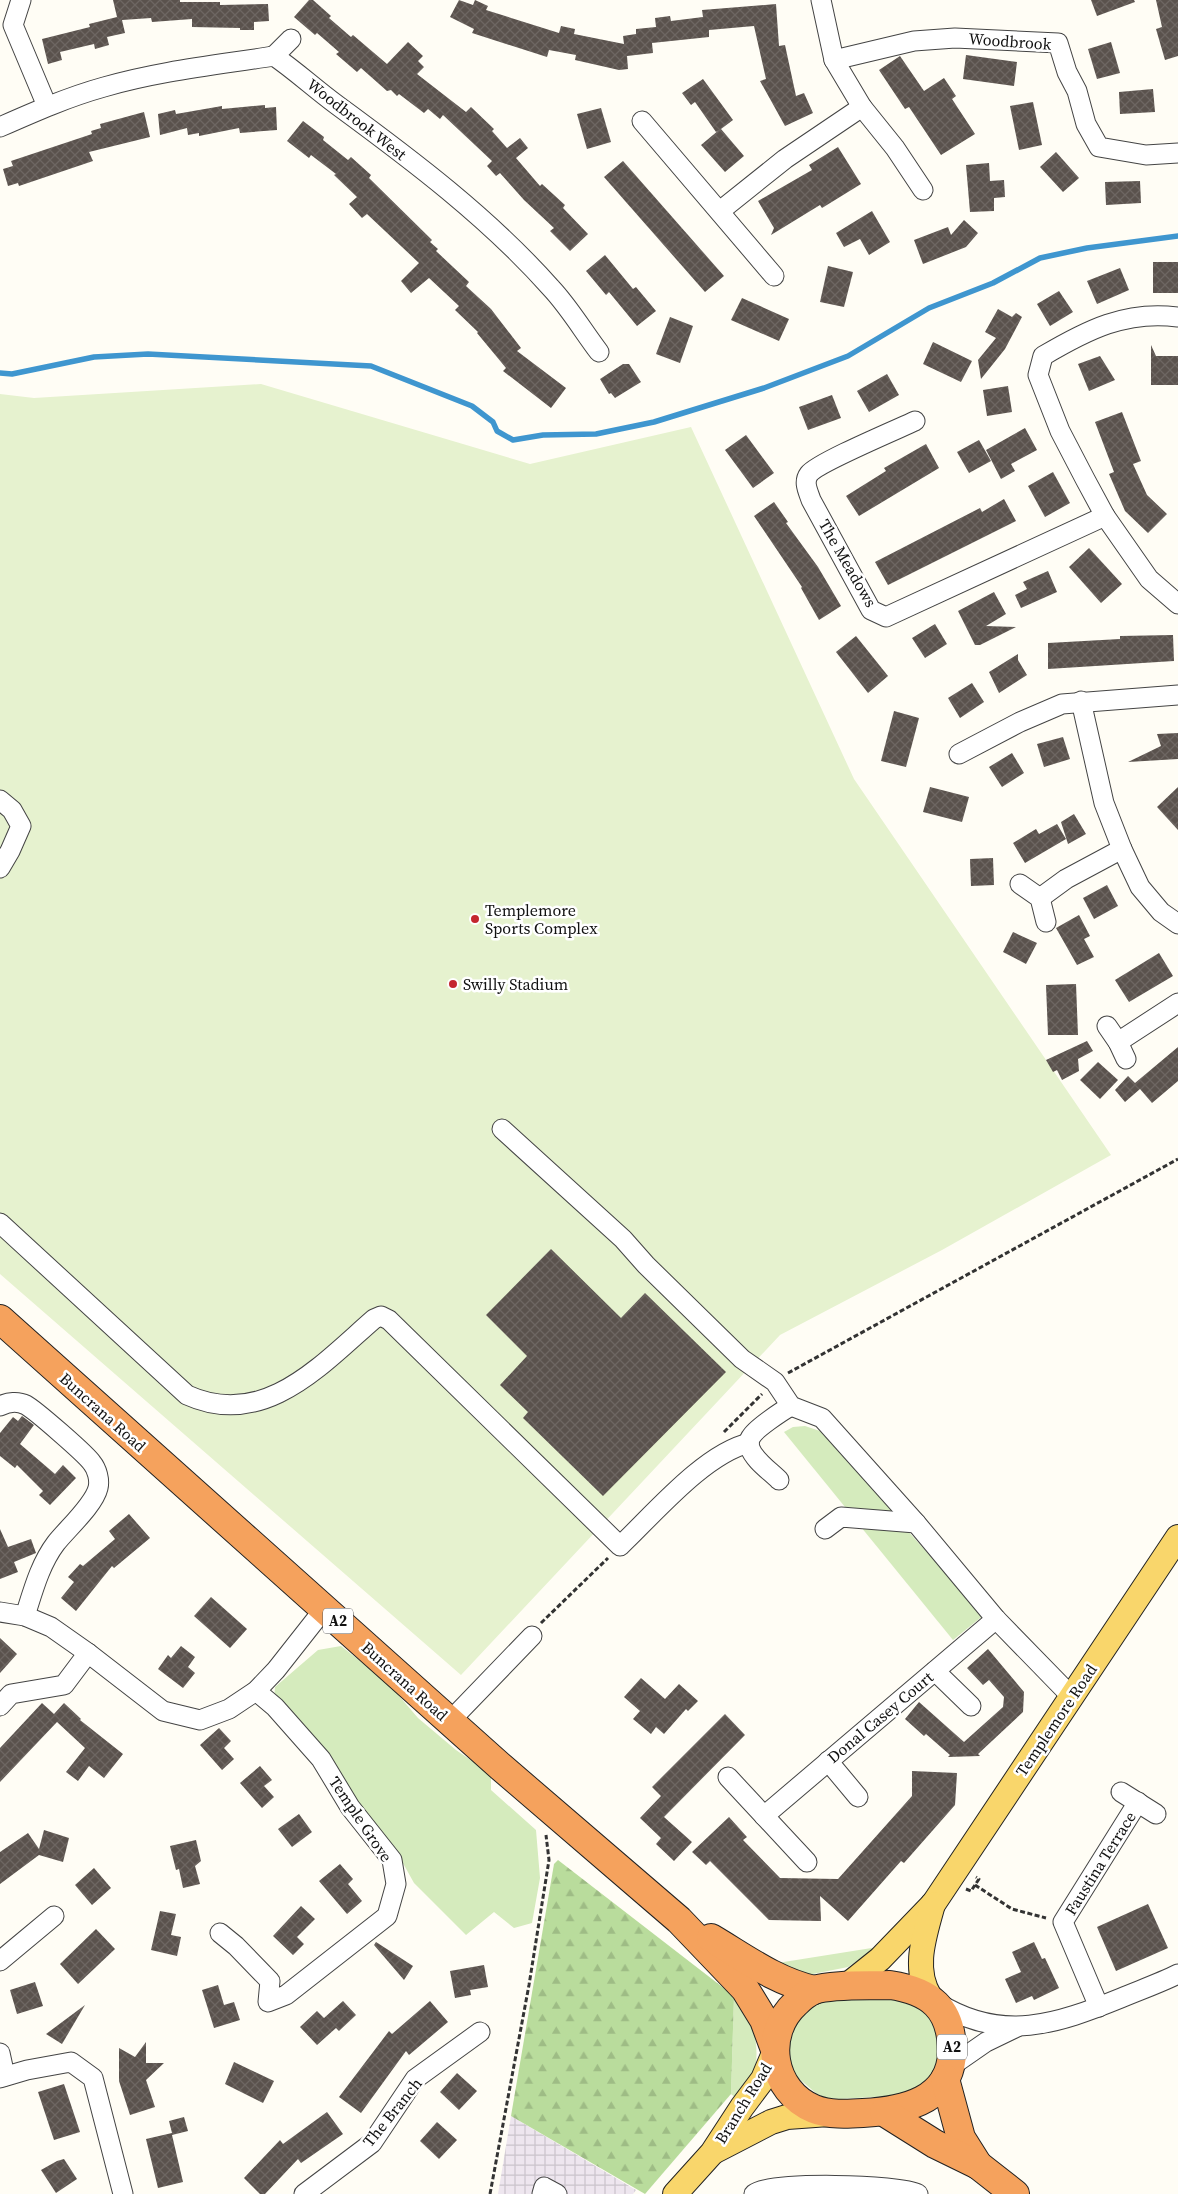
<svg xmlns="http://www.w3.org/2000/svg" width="1178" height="2194" viewBox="0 0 1178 2194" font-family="'Source Serif 4',serif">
  <defs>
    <pattern id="industrial-grid" width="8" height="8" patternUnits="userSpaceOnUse" patternTransform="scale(1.25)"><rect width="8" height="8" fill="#eee6ef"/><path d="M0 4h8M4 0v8" fill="none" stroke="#cbc4cc"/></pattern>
    <pattern id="forest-firs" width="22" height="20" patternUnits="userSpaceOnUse" patternTransform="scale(1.25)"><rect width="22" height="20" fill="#b9dc9c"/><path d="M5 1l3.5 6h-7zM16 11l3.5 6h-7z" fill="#9ebc85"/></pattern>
    <pattern id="building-cross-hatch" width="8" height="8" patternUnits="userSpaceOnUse" patternTransform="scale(1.25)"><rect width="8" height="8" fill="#5a524d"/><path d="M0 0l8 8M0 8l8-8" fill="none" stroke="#6d6662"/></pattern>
  </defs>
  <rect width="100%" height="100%" fill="#fffdf5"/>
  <!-- industrial -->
  <polygon fill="url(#industrial-grid)" points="511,2116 636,2190 633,2194 498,2194"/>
  <!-- grass -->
  <g fill="#d5ebbd">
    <polygon points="805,1426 826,1433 897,1512 845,1507 784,1432 793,1427"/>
    <polygon points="861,1527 905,1528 984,1615 953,1640"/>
    <polygon points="341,1646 388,1683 418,1718 456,1750 491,1774 491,1790 536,1830 540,1878 532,1923 514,1928 494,1912 466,1935 414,1883 404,1865 274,1700 275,1687 318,1650"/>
    <polygon points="878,1947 848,1967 813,1974 802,1975 771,1964"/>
    <path d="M734 1996C753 2005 761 2052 754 2072 750 2081 742 2090 737 2099L731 2094Z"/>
    <polygon points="909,1998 937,2020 942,2060 926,2083 906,2095 839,2099 827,2098 817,2094 797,2077 791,2068 789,2038 801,2016 813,2005 825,2000"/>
  </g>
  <!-- forest -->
  <polygon fill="url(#forest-firs)" points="558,1860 734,1996 731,2094 645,2194 511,2116 554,1864"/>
  <!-- pitch -->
  <polygon fill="#e6f2cf" points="261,384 530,464 691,427 854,779 1111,1155 942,1250 780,1335 461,1675 0,1274 0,394 34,398"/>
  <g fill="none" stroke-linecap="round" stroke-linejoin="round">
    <!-- stream -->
    <polyline stroke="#3f96cf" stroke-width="5.5" points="0,373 12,374 94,357 148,354 371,366 472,406 493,422 497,431 513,440 543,435 596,434 654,422 764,388 848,356 929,308 993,283 1040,258 1087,248 1178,236"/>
  </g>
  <!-- building -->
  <g fill="url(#building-cross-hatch)">
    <polygon points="113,0 180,0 180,2 220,2 220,5 268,4 269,21 254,22 254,30 240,30 240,28 192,27 192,19 152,22 151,18 122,20 125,33 107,37 109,45 95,49 94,44 60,52 62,60 48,64 42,39 90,27 89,24 117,17"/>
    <polygon points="309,0 313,0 331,16 329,18 351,37 353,35 387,64 408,42 423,56 418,61 424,67 417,74 466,112 471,107 494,129 492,131 507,148 520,138 528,148 516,158 540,186 542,184 565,205 563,208 588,234 570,251 550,231 554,228 524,200 500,173 496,176 487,166 492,161 443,115 440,119 428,109 424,113 399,94 397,96 391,90 387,91 361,68 357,72 336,54 339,52 317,33 315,35 294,17"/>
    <polygon points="459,0 473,5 475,0 488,6 486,10 559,33 561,26 575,29 574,34 624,44 623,36 636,34 636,29 656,27 655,18 670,16 671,21 703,17 702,10 776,4 779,46 785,45 796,96 804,93 813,113 785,126 760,81 766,79 754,26 709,30 709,37 652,43 653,53 627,56 628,69 619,70 575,60 576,55 549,50 547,57 472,33 474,29 450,17"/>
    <polygon points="1091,0 1134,0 1135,2 1097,16"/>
    <polygon points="1156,0 1178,0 1178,56 1165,60 1156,29 1162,27"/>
    <polygon points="1111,42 1120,73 1097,79 1088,49"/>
    <polygon points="966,55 1017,62 1014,86 963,79"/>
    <polygon points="900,56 924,91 944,78 956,96 952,99 975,134 941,155 909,107 905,109 879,70"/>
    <polygon points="703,79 733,120 721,129 744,156 725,172 701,145 719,130 716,132 695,102 691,105 682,93"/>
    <polygon points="1153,89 1155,112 1120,114 1119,92"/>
    <polygon points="1033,102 1042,145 1019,150 1010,106"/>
    <polygon points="265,105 265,108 276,107 277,130 240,133 239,128 199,136 199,133 188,135 187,128 160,135 158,114 175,110 176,114 222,106 222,109"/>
    <polygon points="601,108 611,142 587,149 577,114"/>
    <polygon points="144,112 150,137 89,152 93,161 19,186 18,183 8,186 3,169 13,166 11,161 92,134 91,131 101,128 100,124"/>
    <polygon points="303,121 324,137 323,140 348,160 351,157 371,175 369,178 432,240 430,242 438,249 436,251 469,282 466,286 491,309 521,348 517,351 566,388 551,408 503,371 506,368 477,333 478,332 455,310 459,306 429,278 411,293 401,281 419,263 367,214 362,218 349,204 357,197 334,175 336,174 311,155 309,158 287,141"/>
    <polygon points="838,147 861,184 822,208 820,205 771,235 774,228 758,201 812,170 809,165"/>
    <polygon points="1056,152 1079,178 1063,192 1040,167"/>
    <polygon points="623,161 724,276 705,292 604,177"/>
    <polygon points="989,163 990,181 1004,180 1005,197 994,198 994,211 970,212 966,165"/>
    <polygon points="1140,181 1141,203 1106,205 1105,182"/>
    <polygon points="872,211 890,242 869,255 860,239 844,247 836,233"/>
    <polygon points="964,220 978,233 966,247 923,264 914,240 948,227 951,235"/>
    <polygon points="605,255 633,289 636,287 656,311 637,326 609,292 606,295 586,271"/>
    <rect x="1153" y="262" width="25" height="31"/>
    <polygon points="828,266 853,272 844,307 820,302"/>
    <polygon points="1120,268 1129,290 1097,304 1087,281"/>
    <polygon points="1059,291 1073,312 1050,326 1037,304"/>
    <polygon points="742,298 789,319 779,341 731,320"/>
    <polygon points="998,309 1012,317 1016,313 1022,317 1005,349 981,379 978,360 996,338 985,332"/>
    <polygon points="670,317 693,326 680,363 656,354"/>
    <polygon points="933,342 972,361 961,382 923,364"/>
    <polygon points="1151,345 1156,356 1178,356 1178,385 1151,385"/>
    <polygon points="1100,356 1115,380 1089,391 1078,364"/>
    <polygon points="623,364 629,364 641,382 615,398 611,393 609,394 600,379"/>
    <polygon points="887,374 899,395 869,412 857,391"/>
    <polygon points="1008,386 1012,412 987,416 983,390"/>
    <polygon points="832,395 841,418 808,430 799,407"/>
    <polygon points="1122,412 1141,461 1133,464 1147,495 1167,514 1148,533 1125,511 1109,474 1114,472 1095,422"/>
    <polygon points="1025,428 1037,450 1011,464 1015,471 1001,479 986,450"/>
    <polygon points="746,435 774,473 753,488 725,450"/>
    <polygon points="979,440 991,461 969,473 957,452"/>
    <polygon points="926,444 939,468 859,516 846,496 886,471 884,468"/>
    <polygon points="1053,472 1070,503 1045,517 1028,486"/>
    <polygon points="1004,499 1016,521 888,585 875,562 980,508 982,512"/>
    <polygon points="774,502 788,522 786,523 818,567 841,606 819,620 801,588 802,587 754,516"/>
    <polygon points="1089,548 1122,584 1101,603 1069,567"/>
    <polygon points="1048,571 1057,592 1021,608 1015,595 1027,589 1023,582"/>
    <polygon points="994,592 1006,614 986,626 1016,627 980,645 975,645 958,611"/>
    <polygon points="935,624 947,644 925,658 912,638"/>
    <polygon points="1173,635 1174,661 1048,669 1048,643 1120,639 1120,636"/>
    <polygon points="856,636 888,676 868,693 836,652"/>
    <polygon points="1018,654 1018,660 1027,675 999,693 989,672"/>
    <polygon points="972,683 984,702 960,718 948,698"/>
    <polygon points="894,711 919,718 906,767 881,761"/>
    <polygon points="1178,733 1178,759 1128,762 1161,746 1157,734"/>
    <polygon points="1063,737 1070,759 1044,767 1037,744"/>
    <polygon points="1012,753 1024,773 1002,787 989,767"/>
    <polygon points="930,787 969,797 962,822 923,812"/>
    <polygon points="1178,787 1178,830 1157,807"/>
    <polygon points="1074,814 1086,834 1068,844 1061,822"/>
    <polygon points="1057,824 1066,839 1025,863 1013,843 1036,829 1039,834"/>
    <polygon points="993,858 994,885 971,886 970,859"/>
    <polygon points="1107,885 1118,906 1094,919 1083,898"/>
    <polygon points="1079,915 1090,936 1084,939 1094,957 1077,965 1056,928"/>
    <polygon points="1013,932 1037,943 1026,964 1003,952"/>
    <polygon points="1159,953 1173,976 1129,1002 1115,980"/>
    <polygon points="1076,984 1078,1035 1048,1035 1046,985"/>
    <polygon points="1087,1041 1093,1051 1078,1059 1079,1071 1062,1080 1057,1070 1053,1072 1046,1060"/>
    <polygon points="1178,1047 1178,1081 1152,1103 1140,1089 1125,1102 1115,1090 1128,1076 1135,1083"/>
    <polygon points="1098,1062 1118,1080 1100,1099 1080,1080"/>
    <polygon points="551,1249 621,1318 645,1293 726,1372 603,1496 523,1418 528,1412 500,1385 527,1356 486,1315"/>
    <polygon points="22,1416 34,1425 20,1444 55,1474 63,1465 76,1478 50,1505 39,1495 43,1491 17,1465 15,1468 0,1456 0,1433 13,1417 18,1421"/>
    <polygon points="129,1514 150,1538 114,1568 112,1566 76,1611 61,1598 74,1582 68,1577 80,1564 83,1566 115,1539 109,1531"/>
    <polygon points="0,1529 8,1547 31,1539 36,1553 14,1562 18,1572 0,1579"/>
    <polygon points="211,1597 247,1629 230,1648 194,1616"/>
    <polygon points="0,1638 17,1654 0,1673"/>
    <polygon points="181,1646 195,1657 188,1667 195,1673 183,1688 158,1669 168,1655 171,1658"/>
    <polygon points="988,1649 1024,1692 1023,1712 978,1754 980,1756 948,1757 950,1755 926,1734 924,1736 905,1719 919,1702 964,1742 1003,1707 1004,1697 989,1680 983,1685 967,1668"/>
    <polygon points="641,1678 665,1699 679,1684 698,1701 688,1711 686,1709 664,1734 656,1727 651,1734 633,1719 640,1711 624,1697"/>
    <polygon points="42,1703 54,1714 64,1703 81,1719 80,1720 123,1754 104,1778 89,1766 78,1781 66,1772 85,1748 57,1722 0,1782 0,1748"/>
    <polygon points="725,1714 745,1735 664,1817 692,1842 674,1861 656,1844 661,1838 640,1818 661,1796 652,1787"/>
    <polygon points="219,1728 231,1741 224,1748 234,1759 222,1770 200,1745"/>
    <polygon points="260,1766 272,1780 264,1786 274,1797 262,1808 240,1783"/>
    <polygon points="912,1771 957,1773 955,1805 904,1863 901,1861 848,1921 820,1896 821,1921 769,1920 710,1861 706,1865 692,1852 729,1817 747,1837 743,1840 780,1878 838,1879 912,1796"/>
    <polygon points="299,1814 312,1832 292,1847 278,1829"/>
    <polygon points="44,1830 69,1838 63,1862 39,1855 0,1884 0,1852 28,1833 39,1849"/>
    <polygon points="196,1840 201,1861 195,1866 200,1884 183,1888 179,1869 176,1870 170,1846"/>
    <polygon points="340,1864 353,1879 348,1884 362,1901 347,1914 319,1881"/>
    <polygon points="94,1868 111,1888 92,1905 75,1885"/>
    <polygon points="1148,1904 1168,1948 1116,1971 1097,1927"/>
    <polygon points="301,1906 315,1919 297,1937 304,1944 293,1955 273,1936"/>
    <polygon points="160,1911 176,1914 171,1935 181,1937 177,1956 151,1950"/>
    <polygon points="96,1929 115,1949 78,1984 60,1964"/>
    <polygon points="376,1942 413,1966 404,1980 374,1945"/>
    <polygon points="1034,1942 1042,1959 1045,1958 1059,1988 1034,2000 1032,1996 1016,2003 1005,1979 1021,1972 1012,1952"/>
    <polygon points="484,1965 488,1987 470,1990 471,1995 455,1998 450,1971"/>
    <polygon points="35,1982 43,2006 17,2014 10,1990"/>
    <polygon points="218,1985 224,2005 234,2002 240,2020 214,2028 202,1990"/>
    <polygon points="343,2001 356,2015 339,2031 336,2028 317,2045 300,2027 317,2011 324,2018"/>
    <polygon points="430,2001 448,2022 409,2055 406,2051 361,2113 339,2097 389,2031 392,2034"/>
    <polygon points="85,2005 62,2044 46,2034"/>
    <polygon points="146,2042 146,2063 164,2063 146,2080 155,2107 130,2115 119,2081 119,2048 135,2057"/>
    <polygon points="234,2062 274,2081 263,2103 225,2084"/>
    <polygon points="457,2073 477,2091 459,2110 440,2092"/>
    <polygon points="64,2084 80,2132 54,2140 38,2092"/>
    <polygon points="327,2112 343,2134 301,2163 298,2159 265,2194 260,2194 244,2178 280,2140 283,2144"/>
    <polygon points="184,2117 188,2131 172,2135 183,2182 158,2188 146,2139 172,2133 169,2121"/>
    <polygon points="437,2122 457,2140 439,2159 420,2141"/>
    <polygon points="64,2159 77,2179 56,2193 41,2170 57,2161"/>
  </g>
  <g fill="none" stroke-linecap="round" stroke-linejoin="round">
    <!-- minor casing -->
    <g stroke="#444" stroke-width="21">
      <g id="minor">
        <polyline points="21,0 13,25 47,106"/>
        <polyline points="821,0 834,60 862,107 895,148 923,190"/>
        <polyline points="274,56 291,39"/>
        <polyline points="834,60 914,41 955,38 1058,43 1067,72 1077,91 1086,124 1099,147 1146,155 1178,153"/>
        <polyline points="642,121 774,276"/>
        <path d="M0 127C34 112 68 97 104 87 159 71 217 65 274 56 296 71 315 89 337 105 412 160 489 218 551 288 569 307 583 331 599 352"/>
        <polyline points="720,211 785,159 862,107"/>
        <path d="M1178 317C1126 310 1087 330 1043 356L1038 375 1060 431 1085 479 1105 516 1149 579 1178 604"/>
        <path d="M915 421C898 429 817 463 809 474 803 482 808 491 811 500L871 610 886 617 1105 516"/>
        <polyline points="1081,701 1104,803 1122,849 1140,887 1161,912 1178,924"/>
        <polyline points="959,754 1020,722 1062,704 1178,695"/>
        <polyline points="0,800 12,810 21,826 10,851 0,868"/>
        <polyline points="1020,884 1040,898 1046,922"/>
        <polyline points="1040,898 1066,879 1122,849"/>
        <polyline points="1107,1026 1118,1042 1126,1059"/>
        <polyline points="1118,1042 1178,1003"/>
        <polyline points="502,1129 623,1239 646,1265 742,1359 775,1382 791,1406 822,1418 916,1523 996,1619 1071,1696"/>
        <path d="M0 1223 187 1395C264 1430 321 1365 374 1319L381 1316 389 1320 620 1546C654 1514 704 1454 749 1443"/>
        <path d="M0 1406C8 1402 18 1401 26 1405 35 1410 86 1454 92 1463 97 1469 100 1480 98 1488 94 1505 67 1529 56 1543 40 1564 33 1591 25 1616"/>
        <path d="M779 1480C770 1471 754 1460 750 1448 749 1445 749 1439 751 1437 755 1429 782 1411 791 1406"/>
        <polyline points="825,1529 841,1517 916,1523"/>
        <polyline points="0,1612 25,1616 51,1627 88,1653 163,1711 200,1720 229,1709 256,1691 276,1670 324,1609"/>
        <polyline points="935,1671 971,1706"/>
        <polyline points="0,1706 11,1694 64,1685 88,1653"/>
        <polyline points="450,1721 532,1636"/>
        <polyline points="828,1761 858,1797"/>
        <polyline points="728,1777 807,1862"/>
        <polyline points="1121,1792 1156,1814"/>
        <polyline points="764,1816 996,1619"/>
        <polyline points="220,1933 236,1946 270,1981 268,2002 286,1995 387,1916 396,1884 392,1860 350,1807 321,1759 275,1707 256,1691"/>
        <polyline points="0,1961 54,1916"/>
        <path d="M938 2003C1002 2043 1057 2024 1121 1998 1140 1990 1160 1983 1178 1974"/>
        <polyline points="1099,2007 1063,1922 1138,1802"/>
        <polyline points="0,2053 5,2076"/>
        <polyline points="950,2067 986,2042 1017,2027"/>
        <polyline points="0,2078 27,2070 71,2062 93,2078 123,2194"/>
        <polyline points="304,2194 372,2143 415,2079 480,2032"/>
        <polyline points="542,2194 544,2187 557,2194"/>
        <path d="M754 2194C770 2181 899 2184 918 2194"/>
      </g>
    </g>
    <!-- major casing -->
    <g stroke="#222" stroke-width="26">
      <g id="major">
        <polyline points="845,1987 880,1959 934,1903 1178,1537"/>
        <path d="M930 1997C912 1968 925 1935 933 1904"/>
        <polyline points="715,2151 771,2122 787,2117 829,2114"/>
        <polyline points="675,2194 712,2153 742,2107 763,2079 774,2053"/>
      </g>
    </g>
    <!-- highway casing -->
    <g stroke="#222" stroke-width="30">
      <g id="highway">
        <polyline points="0,1319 501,1767 679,1920 745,1989 764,2020 774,2047"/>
        <path d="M711 1938C745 1958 775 1981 814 1990"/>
        <path d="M890 1985C930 1991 952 2008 952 2052 951 2101 903 2111 863 2113 847 2114 829 2115 814 2109 771 2091 762 2034 796 2003 801 1998 807 1993 814 1990 832 1984 870 1986 890 1985Z"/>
        <polyline points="945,2079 961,2138 978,2165"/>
        <polyline points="884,2112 935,2144 978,2165 1015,2194"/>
      </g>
    </g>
    <!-- path -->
    <g stroke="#333" stroke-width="3" stroke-dasharray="5 2.5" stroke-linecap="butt">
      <polyline points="788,1373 1178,1159"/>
      <polyline points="724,1432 762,1394"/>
      <polyline points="541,1623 608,1558"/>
      <polyline points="975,1885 1012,1909 1046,1918"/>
      <polyline points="966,1889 971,1891 979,1879 976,1877"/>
      <polyline points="490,2194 529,1985 549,1860 546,1835"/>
    </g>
    <!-- minor -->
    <use href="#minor" stroke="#fff" stroke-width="19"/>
    <!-- major -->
    <use href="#major" stroke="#f9d66b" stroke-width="24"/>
    <!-- highway -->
    <use href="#highway" stroke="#f5a25d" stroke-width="28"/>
  </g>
  <!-- markers -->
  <g fill="#c4262e" stroke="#fff" stroke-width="2">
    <circle cx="475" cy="919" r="5"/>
    <circle cx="453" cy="984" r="5"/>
  </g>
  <g text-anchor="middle" stroke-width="5" stroke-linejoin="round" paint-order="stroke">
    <!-- shield labels -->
    <g fill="#fff" stroke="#585858" stroke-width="1">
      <rect x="323" y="1608.5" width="30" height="25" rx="4"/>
      <rect x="937" y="2034.5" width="30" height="25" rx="4"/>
    </g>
    <g font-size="15" font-weight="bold" fill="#111">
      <text x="338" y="1626">A2</text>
      <text x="952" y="2052">A2</text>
    </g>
    <!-- street labels -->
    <g font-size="16" fill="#111" stroke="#fff">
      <text transform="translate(1010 41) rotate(4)" y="6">Woodbrook</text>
      <text transform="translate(357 119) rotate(38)" y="6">Woodbrook West</text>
      <text transform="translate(848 563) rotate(60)" y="6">The Meadows</text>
      <text transform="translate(103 1412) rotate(42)" y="6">Buncrana Road</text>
      <text transform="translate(405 1681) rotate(42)" y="6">Buncrana Road</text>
      <text transform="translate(880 1717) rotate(-40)" y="6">Donal Casey Court</text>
      <text transform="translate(1056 1720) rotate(-56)" y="6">Templemore Road</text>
      <text transform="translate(361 1819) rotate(56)" y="6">Temple Grove</text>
      <text transform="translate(1100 1863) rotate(-58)" y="6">Faustina Terrace</text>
      <text transform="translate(743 2103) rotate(-58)" y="6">Branch Road</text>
      <text transform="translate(392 2112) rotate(-51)" y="6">The Branch</text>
    </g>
    <!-- poi labels -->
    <g font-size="16" fill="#111" stroke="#fff" text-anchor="start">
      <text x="485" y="916">Templemore<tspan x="485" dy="18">Sports Complex</tspan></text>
      <text x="463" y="990">Swilly Stadium</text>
    </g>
  </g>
</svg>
